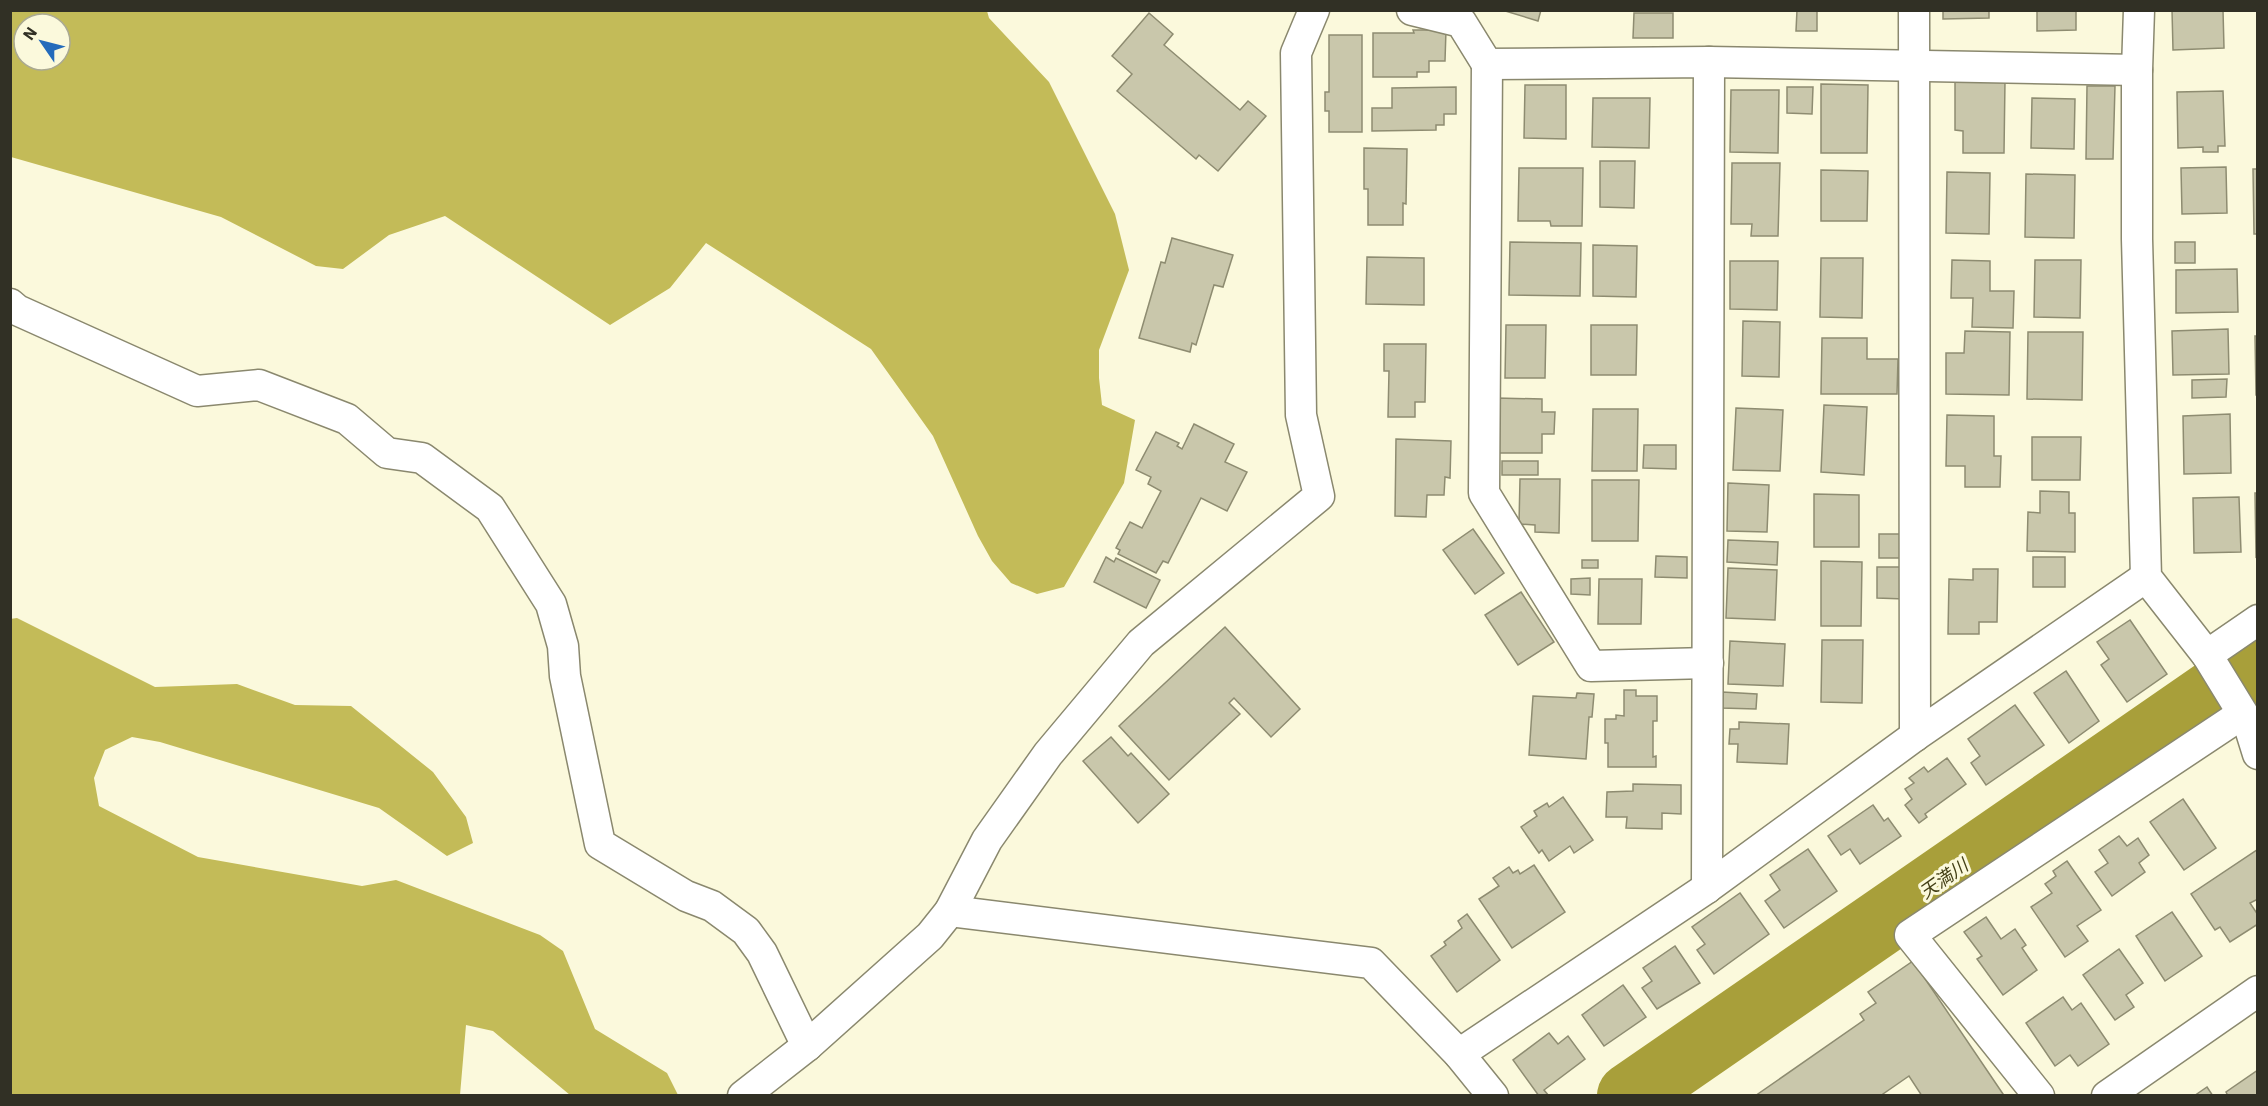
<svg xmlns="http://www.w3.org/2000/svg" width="2268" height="1106" viewBox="0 0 2268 1106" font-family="'IBM Plex Sans','Noto Sans JP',sans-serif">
  <rect width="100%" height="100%" fill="#fbf9dc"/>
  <!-- forest -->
  <g fill="#c3bb58" fill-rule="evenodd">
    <path d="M10 11H987L989 18 1049 82 1115 214 1129 270 1099 350V378L1102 405 1135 420 1124 483 1064 587 1037 594 1011 583 992 561 978 536 933 436 871 349 706 243 670 288 610 325 445 216 389 235 343 269 316 266 221 217 11 157ZM24 24H60V60H24Z"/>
    <polygon points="17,618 155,687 237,684 295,705 351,706 433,772 466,817 473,843 447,856 379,808 160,742 132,737 105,750 94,778 99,806 198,857 362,886 396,880 540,935 563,951 595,1029 667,1073 678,1095 570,1095 493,1031 466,1025 460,1095 11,1095 10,619"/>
  </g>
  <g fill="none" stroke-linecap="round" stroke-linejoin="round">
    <!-- river -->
    <polyline stroke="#a89f3a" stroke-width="66" points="1630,1096 2258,662"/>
  </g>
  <!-- building -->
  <g fill="#c9c7ab" stroke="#8e8c71" stroke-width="1.5">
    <polygon points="1502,10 1541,10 1538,21"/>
    <polygon points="1797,10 1817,10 1817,31 1796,31"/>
    <polygon points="1943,10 1989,10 1989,18 1943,19"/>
    <polygon points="2037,10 2076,10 2076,30 2037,31"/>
    <polygon points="2172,10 2223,10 2224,48 2173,50"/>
    <polygon points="1149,13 1173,34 1164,45 1240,110 1248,101 1266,116 1218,171 1199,155 1196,159 1117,91 1132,74 1112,56"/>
    <polygon points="1634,13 1673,13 1673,38 1633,38"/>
    <polygon points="1413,30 1446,30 1445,61 1429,61 1429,72 1417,72 1417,77 1373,77 1373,33 1414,33"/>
    <polygon points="1329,35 1362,35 1362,132 1329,132 1329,111 1325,111 1325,92 1329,92"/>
    <polygon points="1955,80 2005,81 2004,153 1963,153 1963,131 1955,130"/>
    <polygon points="1821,84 1868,85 1867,153 1821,153"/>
    <polygon points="1525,85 1566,85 1566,139 1524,138"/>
    <polygon points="2087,86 2115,86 2113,159 2086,159"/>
    <polygon points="1456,87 1456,114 1444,114 1444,125 1436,125 1436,130 1372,131 1372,108 1392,108 1392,88"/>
    <polygon points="1787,87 1813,87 1812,114 1787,113"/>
    <polygon points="1731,90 1779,90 1778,153 1730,152"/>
    <polygon points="2223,91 2225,146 2218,146 2218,152 2203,152 2203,147 2178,148 2177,92"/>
    <polygon points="1593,98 1650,98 1649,148 1592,147"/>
    <polygon points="2032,98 2075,99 2074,149 2031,148"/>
    <polygon points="1364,148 1407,149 1406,204 1403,203 1403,225 1368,225 1368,189 1364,189"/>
    <polygon points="1600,161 1635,161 1634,208 1600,207"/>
    <polygon points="1732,163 1780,163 1778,236 1751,236 1752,224 1731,224"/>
    <polygon points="2226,167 2227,213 2182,214 2181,168"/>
    <polygon points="1519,168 1583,168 1582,226 1551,226 1550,221 1518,221"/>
    <polygon points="2253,169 2258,169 2258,234 2254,234"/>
    <polygon points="1821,170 1868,171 1867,221 1821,221"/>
    <polygon points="1947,172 1990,173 1989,234 1946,233"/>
    <polygon points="2026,174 2075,175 2074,238 2025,237"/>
    <polygon points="1172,238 1233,255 1223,287 1214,285 1196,345 1192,343 1190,352 1139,338 1161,262 1165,263"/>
    <polygon points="1510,242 1581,243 1580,296 1509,295"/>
    <rect x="2175" y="242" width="20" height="21"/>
    <polygon points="1593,245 1637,246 1636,297 1593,296"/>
    <polygon points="1367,257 1424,258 1424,305 1366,304"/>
    <polygon points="1821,258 1863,258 1862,318 1820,317"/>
    <polygon points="1952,260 1990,261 1990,291 2014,291 2013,328 1972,327 1973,298 1951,298"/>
    <polygon points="2035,260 2081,260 2080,318 2034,317"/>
    <polygon points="1730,261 1778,261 1777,310 1730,309"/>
    <polygon points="2237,269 2238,312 2176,313 2176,270"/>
    <polygon points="1743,321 1780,322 1779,377 1742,376"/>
    <polygon points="1506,325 1546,325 1545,378 1505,378"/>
    <polygon points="1591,325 1637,325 1636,375 1591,375"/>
    <polygon points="2228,329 2229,374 2173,375 2172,331"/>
    <polygon points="1965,331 2010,332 2009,395 1946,394 1946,353 1964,353"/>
    <polygon points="2028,332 2083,332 2082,400 2027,399"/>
    <polygon points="2255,336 2258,336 2258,395 2256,395"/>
    <polygon points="1822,338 1867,338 1867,359 1898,359 1897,394 1821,394"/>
    <polygon points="1384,344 1426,344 1425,402 1415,402 1415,417 1388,417 1389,371 1384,371"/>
    <polygon points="2227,379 2226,397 2192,398 2192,380"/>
    <polygon points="1496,398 1542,399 1542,412 1555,412 1554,434 1542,434 1542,453 1495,453"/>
    <polygon points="1824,405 1867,407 1864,475 1821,472"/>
    <polygon points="1736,408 1783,410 1780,471 1733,470"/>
    <polygon points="1593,409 1638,409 1637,471 1592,471"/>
    <polygon points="2230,414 2231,473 2184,474 2183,416"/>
    <polygon points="1947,415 1994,416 1994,456 2001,456 2000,487 1965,487 1965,466 1946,466"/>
    <polygon points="1194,424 1234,444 1225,462 1247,472 1227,511 1201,498 1168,563 1163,561 1156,573 1118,554 1120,550 1116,548 1130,522 1142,528 1161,491 1148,484 1151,477 1136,470 1156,432 1179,443 1177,446 1182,449"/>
    <polygon points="2032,437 2081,437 2080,480 2032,480"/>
    <polygon points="1396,439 1451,441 1450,478 1445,477 1444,495 1427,495 1426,517 1395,516"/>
    <polygon points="1644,445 1676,445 1676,469 1643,468"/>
    <rect x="1502" y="461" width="36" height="14"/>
    <polygon points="1520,479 1560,479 1559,533 1535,532 1535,525 1519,524"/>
    <polygon points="1592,480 1639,480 1638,541 1592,541"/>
    <polygon points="1728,483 1769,485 1767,532 1727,531"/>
    <polygon points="2040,491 2069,492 2069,513 2075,513 2075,552 2027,551 2028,512 2040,513"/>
    <polygon points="2255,493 2258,493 2258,556 2256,557"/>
    <polygon points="1814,494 1859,495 1859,547 1814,547"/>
    <polygon points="2239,497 2241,552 2194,553 2193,498"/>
    <polygon points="1473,529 1504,573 1475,594 1443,550"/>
    <polygon points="1879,534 1906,534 1905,558 1879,558"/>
    <polygon points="1728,540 1778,542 1777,565 1727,562"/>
    <polygon points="1656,556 1687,557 1687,578 1655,577"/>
    <polygon points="1106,557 1114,562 1116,558 1160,580 1146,608 1094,582"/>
    <rect x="2033" y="557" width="32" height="30"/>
    <rect x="1582" y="560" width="16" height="8"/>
    <polygon points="1821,561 1862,562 1861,626 1821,626"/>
    <polygon points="1877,567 1904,567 1904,599 1877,598"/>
    <polygon points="1728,568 1777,570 1775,620 1726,618"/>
    <polygon points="1973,569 1998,569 1997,622 1979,622 1979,634 1948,634 1949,579 1973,580"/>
    <polygon points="1590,578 1590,595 1571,594 1571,579"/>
    <polygon points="1599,579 1642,579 1641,624 1598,624"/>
    <polygon points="1521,592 1554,642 1518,665 1485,615"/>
    <polygon points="2130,620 2167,674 2127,702 2101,665 2109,659 2097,642"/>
    <polygon points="1225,627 1300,709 1271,737 1234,698 1229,703 1240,714 1169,780 1119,726"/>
    <polygon points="1822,640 1863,640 1862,703 1821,702"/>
    <polygon points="1730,641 1785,644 1783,686 1728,684"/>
    <polygon points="2066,671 2099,721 2069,743 2034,693"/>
    <polygon points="1624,690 1636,690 1636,696 1657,696 1657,721 1653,721 1653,757 1656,756 1656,767 1608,767 1608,743 1605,743 1605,719 1616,719 1616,715 1624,716"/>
    <polygon points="1722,692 1757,694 1756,709 1721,708"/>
    <polygon points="1577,693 1594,694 1592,717 1589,717 1586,759 1529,755 1533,696 1576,698"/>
    <polygon points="2015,705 2044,745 1986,785 1971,763 1980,756 1968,739"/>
    <polygon points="1739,722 1789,724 1787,764 1737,762 1738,744 1729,744 1730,729 1739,729"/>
    <polygon points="1111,737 1128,756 1131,753 1169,794 1138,823 1083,761"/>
    <polygon points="1947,758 1966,784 1925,814 1927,817 1919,823 1905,805 1912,799 1905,789 1914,783 1909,778 1924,767 1928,772"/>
    <polygon points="1633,784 1681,785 1681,814 1662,813 1662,829 1626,828 1627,817 1606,817 1607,792 1633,791"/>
    <polygon points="1563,797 1593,840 1574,853 1570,846 1549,861 1542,850 1539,853 1521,827 1537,816 1534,811 1547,803 1549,807"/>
    <polygon points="2183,799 2216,848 2184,870 2150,822"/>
    <polygon points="1873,805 1884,821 1888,818 1901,836 1860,864 1850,849 1841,855 1828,836"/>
    <polygon points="2119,836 2127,846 2138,838 2149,855 2139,863 2145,872 2112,896 2095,872 2108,863 2099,850"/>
    <polygon points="1808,849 1837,891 1784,928 1765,901 1780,890 1770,875"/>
    <polygon points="2257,850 2258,899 2250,903 2258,915 2258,924 2230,942 2220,927 2215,930 2191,894"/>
    <polygon points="2067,861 2101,910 2077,926 2088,941 2065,957 2031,907 2052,893 2045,884 2056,876 2053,871"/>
    <polygon points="1534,865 1565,912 1512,948 1479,899 1499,886 1493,878 1509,867 1513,873 1518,870 1520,874"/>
    <polygon points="1740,893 1769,934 1714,974 1697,950 1705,944 1692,927"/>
    <polygon points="2172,912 2202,956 2165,981 2136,936"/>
    <polygon points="1467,914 1500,960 1457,992 1431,956 1446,945 1444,942 1462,928 1458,921"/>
    <polygon points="1986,917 2001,939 2015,929 2026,945 2022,948 2037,970 2003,995 1977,959 1982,956 1964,932"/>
    <polygon points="1675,946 1700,983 1657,1009 1642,988 1652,981 1643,968"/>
    <polygon points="2119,949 2143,983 2126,995 2134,1007 2115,1020 2083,975"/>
    <polygon points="1913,961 2003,1094 2001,1096 1922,1096 1909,1076 1880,1096 1755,1096 1864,1020 1860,1014 1876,1003 1868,992"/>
    <polygon points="1623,985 1646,1017 1604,1046 1582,1015"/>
    <polygon points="2063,997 2072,1010 2081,1003 2109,1044 2078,1066 2070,1055 2055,1066 2026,1023"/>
    <polygon points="1549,1033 1558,1044 1568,1036 1585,1059 1544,1090 1549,1096 1539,1096 1513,1060"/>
    <polygon points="2258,1070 2258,1096 2228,1096 2226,1092"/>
    <polygon points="2207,1087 2213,1096 2194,1096"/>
  </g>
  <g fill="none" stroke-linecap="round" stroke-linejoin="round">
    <!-- street casing -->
    <g stroke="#8a886e" stroke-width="33">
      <g id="street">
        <polyline points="1412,10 1461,22 1487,64 1709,62 2137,70"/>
        <polyline points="1914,10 1915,736"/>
        <polyline points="2139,10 2137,70 2137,239 2146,577 2207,655 2248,722 2258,754"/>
        <polyline points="1487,64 1484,493 1591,666 1708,663"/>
        <polyline points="10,304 17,310 197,391 259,385 347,419 387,453 422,458 490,508 551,604 563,646 565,676 600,844 686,896 712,906 746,931 762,953 807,1046"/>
        <polyline points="2207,655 2258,620"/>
        <polyline points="1707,888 1709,62"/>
        <polyline points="950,911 1371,963 1459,1054 1493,1096"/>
        <polyline points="1459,1054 1707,888 1915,736 2146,577"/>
        <polyline points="743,1096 807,1046 930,936 950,911 987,840 1048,754 1141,643 1319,496 1301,415 1296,53 1314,10"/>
        <polyline points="2039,1096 1910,935 2242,714"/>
        <polyline points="2107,1096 2258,991"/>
      </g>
    </g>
    <!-- street -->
    <use href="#street" stroke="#fff" stroke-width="30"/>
  </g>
  <g text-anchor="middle" stroke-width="6" stroke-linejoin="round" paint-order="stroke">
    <!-- water labels -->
    <g font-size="18" font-style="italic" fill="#433f15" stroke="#fbf9dc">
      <text transform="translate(1944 879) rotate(-35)" y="6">天満川</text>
    </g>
  </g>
  <!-- border -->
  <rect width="2268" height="1106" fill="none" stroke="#313025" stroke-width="24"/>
  <!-- north arrow -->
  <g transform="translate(42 42) rotate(305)"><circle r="28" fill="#fbf9dc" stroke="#aaa993" stroke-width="1.5"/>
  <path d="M0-4.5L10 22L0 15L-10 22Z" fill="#246bbb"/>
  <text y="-9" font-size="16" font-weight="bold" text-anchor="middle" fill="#313025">N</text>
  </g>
</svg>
